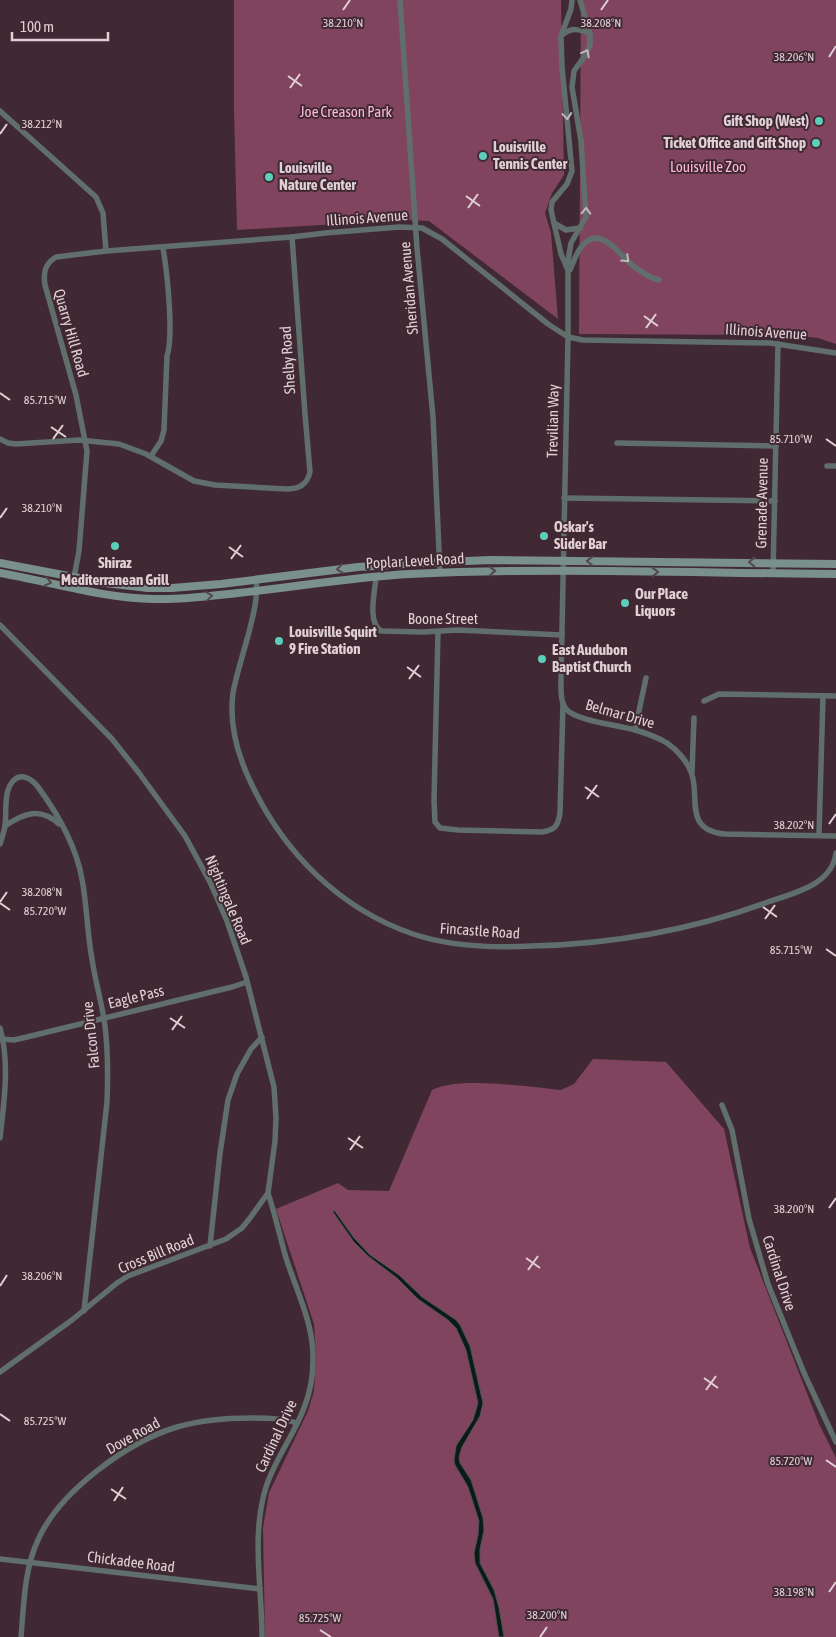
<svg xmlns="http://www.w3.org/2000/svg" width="836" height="1637" viewBox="0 0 836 1637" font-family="'Asap Condensed',sans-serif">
  <rect width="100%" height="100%" fill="#412933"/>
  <!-- green -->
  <g fill="#81445f">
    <polygon points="234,0 561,0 564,175 552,193 545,213 551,233 558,319 429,221 405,220 237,230 234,109"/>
    <polygon points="581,0 836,0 836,344 818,338 790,335 579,334"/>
    <path d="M593 1059 666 1062 724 1129 750 1248 819 1424 836 1458V1637H265L263 1528 269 1493 308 1411 314 1391 316 1355 314 1324 276 1209 338 1183 348 1190 389 1191 432 1090C459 1076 528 1087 561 1090L574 1084Z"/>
  </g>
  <!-- water -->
  <polygon fill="#0c1b17" stroke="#4c5150" points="334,1210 354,1238 370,1255 399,1275 422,1297 456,1320 460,1325 470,1346 483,1403 480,1416 462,1447 459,1457 460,1463 471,1480 483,1518 484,1530 480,1549 480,1563 494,1590 499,1608 504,1637 499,1637 493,1599 475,1563 474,1553 478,1535 479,1521 468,1487 455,1465 454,1460 456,1446 473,1420 478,1403 466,1350 456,1328 448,1320 418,1299 397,1278 368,1256 354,1242 333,1212"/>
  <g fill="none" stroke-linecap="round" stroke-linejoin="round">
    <!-- minor -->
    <g stroke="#606f6b" stroke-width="5.5">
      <polyline points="400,0 417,248 433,417 440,573"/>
      <path d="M580 0 590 34V45L586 54 574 71 572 87 581 141 586 217 571 243 568 261V337L561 679C561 689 560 701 566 709 576 721 619 725 635 730 646 733 657 737 667 743 676 749 687 761 691 772 701 795 682 830 725 834L836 836"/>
      <path d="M562 35C572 27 579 29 590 34"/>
      <polyline points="0,111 96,197 103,213 106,251"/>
      <polyline points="554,223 566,230 580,228"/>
      <polyline points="567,268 561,254 551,210 552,202 567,184 572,171 562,67 561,36 571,9 572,0"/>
      <path d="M570 270C573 263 576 253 582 246 600 224 619 254 632 265 640 271 649 278 659 280"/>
      <path d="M0 439 8 443 16 444 79 440 119 444 146 454 194 481 215 485 286 489C299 489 307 485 310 472L305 414 292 237"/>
      <polyline points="617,443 776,446"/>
      <path d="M151 456 161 441 164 430 167 356C174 335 167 271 163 248"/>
      <polyline points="827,466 836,466"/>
      <polyline points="564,498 775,501"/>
      <polyline points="773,574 778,344"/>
      <path d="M376 577C375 591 367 623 381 631L423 632 458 630 562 635"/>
      <path d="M256 580C258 596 254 612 250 628 245 649 237 671 233 693 229 723 238 756 251 783 284 853 340 909 413 934 451 947 493 948 532 946 613 944 692 930 768 902 794 893 832 885 836 853"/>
      <path d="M72 588 79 551 87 451 76 395 45 285C43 272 45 264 56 257L106 251 292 237 325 233 399 227 422 228 442 239 548 324 568 337 583 340 770 343 836 353"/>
      <polyline points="0,625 112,739 139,773 185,836 210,882 227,921 246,977 274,1087 276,1118 275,1141 268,1193 250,1218 242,1228 226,1239 128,1276 117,1283 72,1320 0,1372"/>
      <path d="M438 632 434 800 435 822 440 828 458 830 542 832C555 830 558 826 560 813L563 704"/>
      <polyline points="704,701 719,694 836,696"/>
      <polyline points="635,730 646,678"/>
      <polyline points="692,772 694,718"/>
      <path d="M5 826C24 813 40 807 59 824"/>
      <polyline points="819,835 823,696"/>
      <path d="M0 844C2 838 4 832 5 826 7 812 3 792 13 781 21 772 32 779 38 787 58 814 76 846 82 879 87 905 87 932 92 959 95 981 102 1003 105 1026 108 1051 108 1077 107 1102L84 1311"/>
      <path d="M0 1028C10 1063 4 1102 0 1138"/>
      <polyline points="0,1039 14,1040 31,1036 232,987 247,982"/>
      <polyline points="722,1105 732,1130 749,1219 768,1284 804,1373 836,1442"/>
      <polyline points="210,1246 220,1153 228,1100 237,1074 251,1049 262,1037"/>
      <polyline points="0,1559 260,1589"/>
      <path d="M21 1637C24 1604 24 1570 38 1540 59 1492 127 1442 177 1427 201 1420 226 1418 252 1418 267 1418 282 1418 297 1423"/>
      <path d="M262 1637C262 1587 251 1535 266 1487 275 1459 294 1435 304 1408 310 1393 313 1376 313 1360 314 1325 297 1292 286 1258 280 1237 275 1214 268 1193"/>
    </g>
    <!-- secondary -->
    <g stroke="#7a918b" stroke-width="8">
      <polyline points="0,563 105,583 148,588 172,588 221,584 358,567 420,563 490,560 576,561 836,564"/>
      <path d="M0 573C51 582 102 598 154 599 182 600 210 596 238 593 295 587 352 577 410 574 552 567 694 573 836 574"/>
    </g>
  </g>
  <!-- one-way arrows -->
  <defs><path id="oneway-chevron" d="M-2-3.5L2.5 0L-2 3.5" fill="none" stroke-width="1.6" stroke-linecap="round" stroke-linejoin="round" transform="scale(1.25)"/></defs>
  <g stroke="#c0b8bb">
    <use href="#oneway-chevron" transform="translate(586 53) rotate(-61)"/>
    <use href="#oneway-chevron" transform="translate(567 116) rotate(85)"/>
    <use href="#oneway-chevron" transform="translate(586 211) rotate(-88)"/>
    <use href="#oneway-chevron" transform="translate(626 259) rotate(44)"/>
  </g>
  <g stroke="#52484d">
    <use href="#oneway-chevron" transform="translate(590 561) rotate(-179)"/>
    <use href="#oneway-chevron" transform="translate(752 562) rotate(-179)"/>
    <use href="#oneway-chevron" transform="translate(340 569) rotate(173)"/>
    <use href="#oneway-chevron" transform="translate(492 571) rotate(-2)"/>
    <use href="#oneway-chevron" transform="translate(655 572)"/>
    <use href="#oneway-chevron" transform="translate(48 582) rotate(12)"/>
    <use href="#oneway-chevron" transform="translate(209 596) rotate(-7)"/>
  </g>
  <!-- ticks -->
  <path fill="none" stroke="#e0d0d6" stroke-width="2" d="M343 10 350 0M601 10 608 0M829 57 836 46M288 76 302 86M290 88 300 74M0 134 7 124M466 196 480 206M468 208 478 194M644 316 658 326M646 328 656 314M0 393 10 400M51 427 66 437M53 439 63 425M826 439 836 446M0 518 7 508M229 547 243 557M231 559 241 545M407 667 421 677M409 679 419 665M585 787 599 797M587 799 597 785M829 824 836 814M0 902 7 892M0 903 10 910M763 907 777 917M765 919 775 905M826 949 836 956M170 1018 185 1028M172 1030 182 1016M348 1138 363 1148M350 1150 360 1136M829 1208 836 1198M526 1258 540 1268M528 1270 538 1256M0 1286 7 1275M704 1378 718 1388M706 1390 716 1376M0 1414 10 1421M826 1460 836 1467M111 1489 126 1499M114 1501 123 1487M829 1592 836 1582M320 1630 331 1637M540 1637 547 1627"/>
  <!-- markers -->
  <g fill="#5dceb9" stroke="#412933" stroke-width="2">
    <circle cx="819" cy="121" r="5"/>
    <circle cx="816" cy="143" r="5"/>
    <circle cx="483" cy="156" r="5"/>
    <circle cx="269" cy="177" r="5"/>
    <circle cx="544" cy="536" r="5"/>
    <circle cx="115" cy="546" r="5"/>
    <circle cx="625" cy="603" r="5"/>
    <circle cx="279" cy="641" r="5"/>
    <circle cx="542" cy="659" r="5"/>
  </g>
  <g text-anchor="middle" stroke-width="4" stroke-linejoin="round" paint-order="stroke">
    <!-- park labels -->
    <g font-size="15" fill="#fcbad5" stroke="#412933">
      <text x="346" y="117">Joe Creason Park</text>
      <text x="708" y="172">Louisville Zoo</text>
    </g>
    <!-- poi labels -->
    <g font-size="15" font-weight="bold" fill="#e0d0d6" stroke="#412933" text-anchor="start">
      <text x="809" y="126" text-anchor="end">Gift Shop (West)</text>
      <text x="806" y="148" text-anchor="end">Ticket Office and Gift Shop</text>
      <text x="493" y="152">Louisville<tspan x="493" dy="17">Tennis Center</tspan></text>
      <text x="279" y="173">Louisville<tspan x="279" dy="17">Nature Center</tspan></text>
      <text x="554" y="532">Oskar's<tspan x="554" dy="17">Slider Bar</tspan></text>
      <text x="115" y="568" text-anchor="middle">Shiraz<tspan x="115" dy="17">Mediterranean Grill</tspan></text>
      <text x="635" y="599">Our Place<tspan x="635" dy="17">Liquors</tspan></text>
      <text x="289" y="637">Louisville Squirt<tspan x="289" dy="17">9 Fire Station</tspan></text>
      <text x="552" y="655">East Audubon<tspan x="552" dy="17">Baptist Church</tspan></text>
    </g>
    <!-- street labels -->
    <g font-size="15" fill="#e0d0d6" stroke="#412933">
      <text transform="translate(367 218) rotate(-4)" y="5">Illinois Avenue</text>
      <text transform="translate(409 288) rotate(-95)" y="5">Sheridan Avenue</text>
      <text transform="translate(766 332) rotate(4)" y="5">Illinois Avenue</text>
      <text transform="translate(71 333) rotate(74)" y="5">Quarry Hill Road</text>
      <text transform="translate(288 360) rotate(-94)" y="5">Shelby Road</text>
      <text transform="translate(553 421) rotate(-89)" y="5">Trevilian Way</text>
      <text transform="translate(762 503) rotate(-89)" y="5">Grenade Avenue</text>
      <text transform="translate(415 561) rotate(-3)" y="5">Poplar Level Road</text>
      <text x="443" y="624">Boone Street</text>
      <text transform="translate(620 714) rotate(16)" y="5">Belmar Drive</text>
      <text transform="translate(228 900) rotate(67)" y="5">Nightingale Road</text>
      <text transform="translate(480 931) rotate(4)" y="5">Fincastle Road</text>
      <text transform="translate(136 997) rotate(-14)" y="5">Eagle Pass</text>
      <text transform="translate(91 1035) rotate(-96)" y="5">Falcon Drive</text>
      <text transform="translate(156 1254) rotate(-22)" y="5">Cross Bill Road</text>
      <text transform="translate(779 1273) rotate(72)" y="5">Cardinal Drive</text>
      <text transform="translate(133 1436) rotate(-29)" y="5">Dove Road</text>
      <text transform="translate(276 1436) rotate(-65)" y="5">Cardinal Drive</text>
      <text transform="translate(131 1562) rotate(7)" y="5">Chickadee Road</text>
    </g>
  </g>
  <g font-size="12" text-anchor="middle" fill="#e0d0d6" stroke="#412933" stroke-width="4" stroke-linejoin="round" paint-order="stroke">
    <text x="343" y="27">38.210°N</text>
    <text x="601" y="27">38.208°N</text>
    <text x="794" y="61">38.206°N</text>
    <text x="42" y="128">38.212°N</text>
    <text x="45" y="404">85.715°W</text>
    <text x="791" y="443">85.710°W</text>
    <text x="42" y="512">38.210°N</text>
    <text x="794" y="829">38.202°N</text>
    <text x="42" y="896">38.208°N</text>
    <text x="45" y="915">85.720°W</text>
    <text x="791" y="954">85.715°W</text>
    <text x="794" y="1213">38.200°N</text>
    <text x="42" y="1280">38.206°N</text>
    <text x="45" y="1425">85.725°W</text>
    <text x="791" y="1465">85.720°W</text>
    <text x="794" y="1596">38.198°N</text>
    <text x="547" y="1619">38.200°N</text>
    <text x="320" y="1622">85.725°W</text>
  </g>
  <!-- scale -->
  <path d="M12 32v8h96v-8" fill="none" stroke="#e0d0d6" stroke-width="2.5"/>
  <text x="20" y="32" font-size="15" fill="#e0d0d6" stroke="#412933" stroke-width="4" paint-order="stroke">100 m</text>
</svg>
